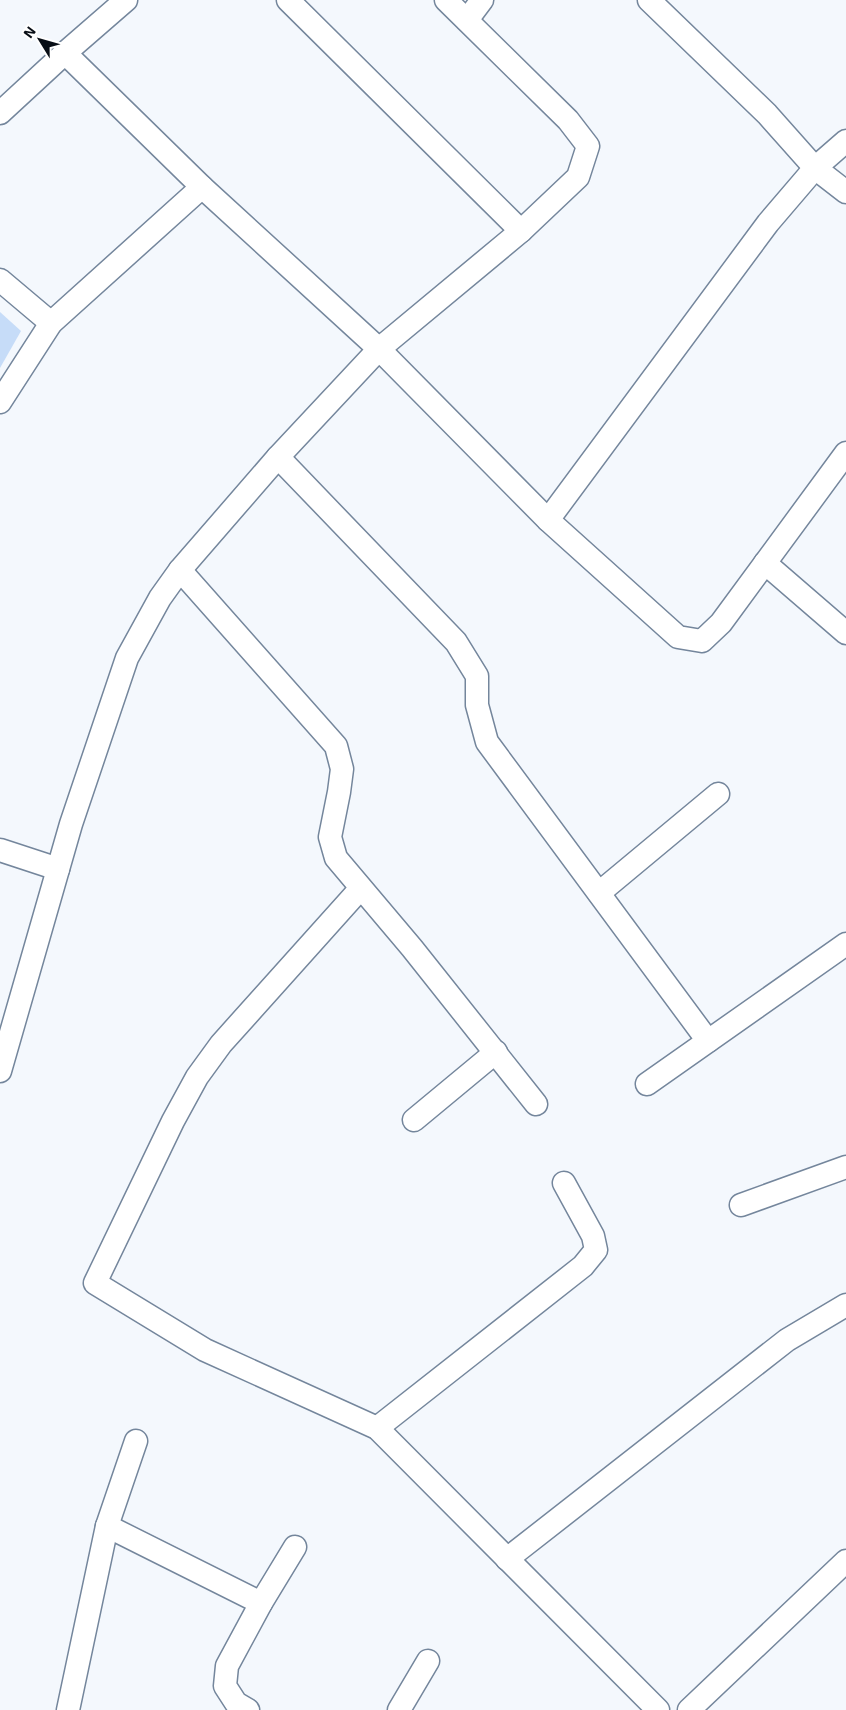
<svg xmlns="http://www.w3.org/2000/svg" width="846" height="1710" viewBox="0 0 846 1710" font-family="'Exo 2',sans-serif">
  <rect width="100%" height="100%" fill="#f4f8fd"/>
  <!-- green -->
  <polygon fill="#c6dcf8" points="0,312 21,331 0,368"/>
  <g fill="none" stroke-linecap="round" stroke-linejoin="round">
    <!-- minor casing -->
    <g stroke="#74869c" stroke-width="25">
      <g id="minor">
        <polyline points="288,0 521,231"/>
        <polyline points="649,0 767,114 815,168 846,192"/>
        <polyline points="467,20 482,0"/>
        <polyline points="65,53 202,187 379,349 548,520 678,637 702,641 721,623 846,453"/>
        <polyline points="0,113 65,53 126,0"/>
        <polyline points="0,280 51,323"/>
        <polyline points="0,402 51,323 202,187"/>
        <polyline points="278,457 456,642 477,676 477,705 487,742 708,1041"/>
        <polyline points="548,520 768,223 815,168 846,141"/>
        <polyline points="765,563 846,633"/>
        <polyline points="180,570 336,746 342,769 339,792 330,837 336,858 412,948 536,1104"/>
        <polyline points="0,850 58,869"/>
        <polyline points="360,889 221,1044 197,1077 173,1121 95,1283 205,1350 377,1428 658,1710"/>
        <polyline points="599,893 718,794"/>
        <polyline points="0,1071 71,824 127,658 160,598 180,570 278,457 379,349 521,231 578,177 588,146 568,120 446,0"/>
        <polyline points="647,1084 846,944"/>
        <polyline points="414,1120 496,1052"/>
        <polyline points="741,1205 846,1167"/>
        <polyline points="377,1428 583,1266 596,1250 593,1236 564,1183"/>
        <polyline points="107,1526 261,1603"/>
        <polyline points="507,1559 787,1340 846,1305"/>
        <polyline points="68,1710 107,1526 136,1441"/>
        <polyline points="248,1710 236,1703 225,1686 227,1666 261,1603 295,1547"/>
        <polyline points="399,1710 428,1661"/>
        <polyline points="689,1710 846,1561"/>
      </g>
    </g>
    <!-- minor -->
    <use href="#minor" stroke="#fff" stroke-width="22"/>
  </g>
  <!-- north arrow -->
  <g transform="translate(40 40) rotate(307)" stroke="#ffffff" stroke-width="4" paint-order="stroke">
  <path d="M0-4L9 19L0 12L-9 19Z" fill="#080e16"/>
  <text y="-8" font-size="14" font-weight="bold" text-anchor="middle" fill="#080e16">N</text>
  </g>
</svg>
